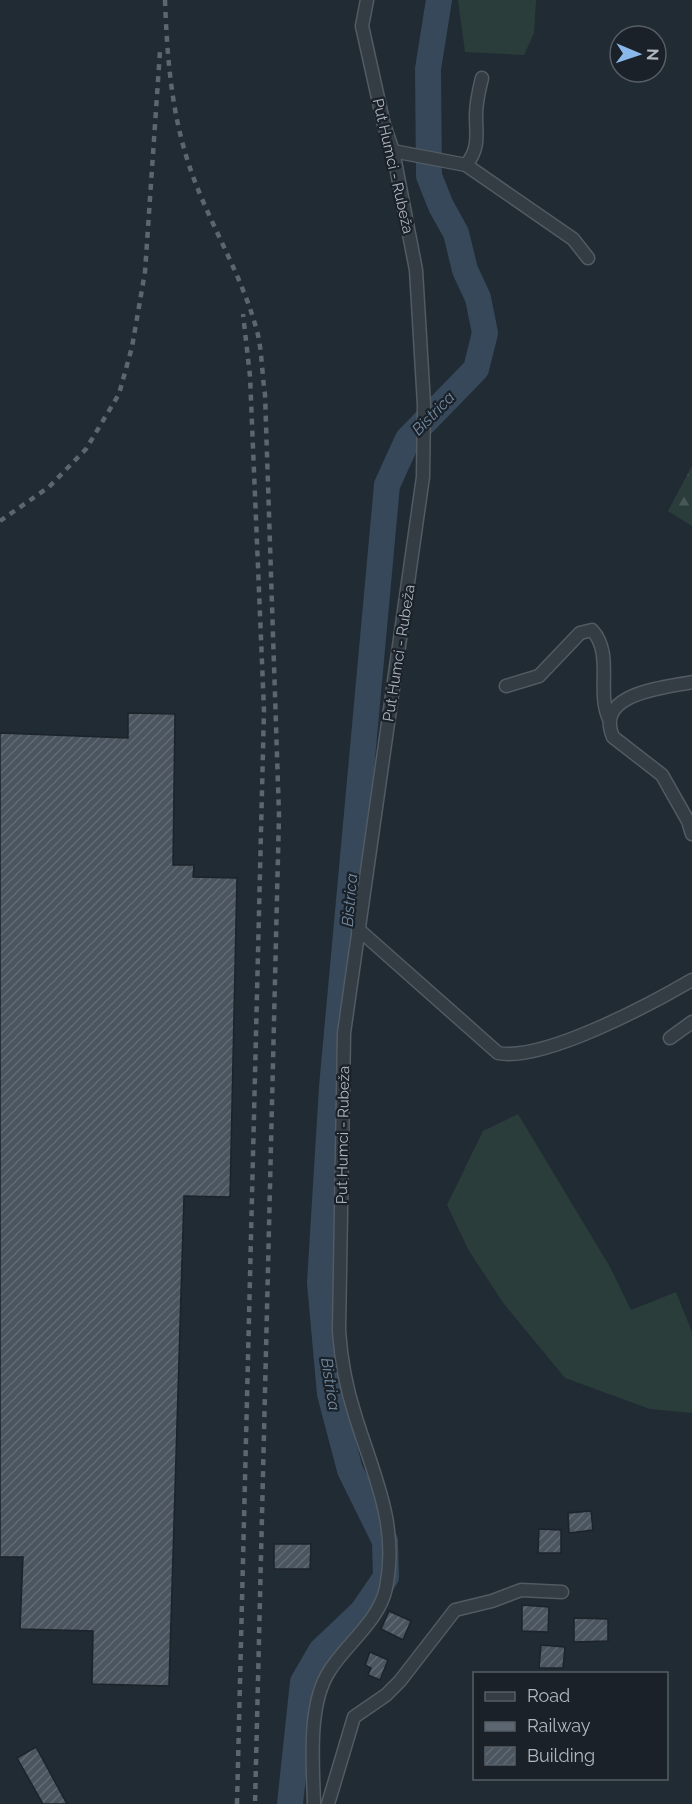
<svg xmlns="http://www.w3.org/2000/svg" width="692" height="1804" viewBox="0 0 692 1804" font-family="Raleway,sans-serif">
  <defs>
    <pattern id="forest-firs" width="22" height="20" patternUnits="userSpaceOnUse" patternTransform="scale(1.5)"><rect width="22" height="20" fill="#2a3d3b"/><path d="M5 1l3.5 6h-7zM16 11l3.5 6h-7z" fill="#465756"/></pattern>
    <pattern id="building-hatch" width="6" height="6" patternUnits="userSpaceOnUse" patternTransform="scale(1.5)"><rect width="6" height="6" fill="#4a555f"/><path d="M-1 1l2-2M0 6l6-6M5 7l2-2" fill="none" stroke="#626b74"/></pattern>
  </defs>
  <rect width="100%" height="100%" fill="#212b33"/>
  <!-- grass -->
  <g fill="#2a3d3b">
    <polygon points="458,0 536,0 534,33 524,55 465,52"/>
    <polygon points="518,1114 610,1267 631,1310 676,1292 692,1332 692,1413 650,1409 565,1378 504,1304 469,1251 447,1205 483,1131"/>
  </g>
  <!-- forest -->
  <polygon fill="url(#forest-firs)" points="692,466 692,526 668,511"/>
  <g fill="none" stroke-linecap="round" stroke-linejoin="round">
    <!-- river -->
    <polyline stroke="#364859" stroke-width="26" points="290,1804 303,1682 321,1651 362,1612 386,1577 385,1541 350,1470 330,1394 320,1283 332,1087 387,485 408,439 476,369 485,333 478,298 465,270 456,233 441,206 429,176 428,69 439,0"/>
  </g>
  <!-- building -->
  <g fill="url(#building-hatch)" stroke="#1c232b" stroke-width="1.5">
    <polygon points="128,713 175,714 173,865 194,865 193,877 237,878 230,1197 184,1196 169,1686 92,1684 93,1631 20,1629 23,1557 0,1557 0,733 128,738"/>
    <polygon points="591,1511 593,1530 569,1533 568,1513"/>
    <polygon points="539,1529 561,1530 561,1553 538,1553"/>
    <polygon points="274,1544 311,1544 310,1569 274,1569"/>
    <polygon points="522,1605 549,1607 548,1632 522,1631"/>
    <polygon points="389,1611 411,1621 403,1640 381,1629"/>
    <polygon points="574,1618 608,1619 608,1641 574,1642"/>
    <polygon points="541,1645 565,1647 563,1668 539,1668"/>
    <polygon points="370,1652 388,1660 380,1680 368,1675 371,1668 365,1665"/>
    <polygon points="36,1747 67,1804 43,1804 17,1758"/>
  </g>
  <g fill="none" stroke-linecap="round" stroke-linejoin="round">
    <!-- street casing -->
    <g stroke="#525a62" stroke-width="15">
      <g id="street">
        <polyline points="393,151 466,165 573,239 588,258"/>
        <path d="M466 165C480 148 476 135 476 115 476 102 479 90 482 78"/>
        <path d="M692 682C664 688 594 693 613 737L662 775 688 821 692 834"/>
        <path d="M506 686 539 676 580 633 592 630C614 654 596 691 609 719"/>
        <path d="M358 929 498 1053C543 1062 651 1004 692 980"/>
        <polyline points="670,1038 692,1022"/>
        <path d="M314 1804C313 1765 307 1704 330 1670 347 1643 379 1621 386 1588 399 1524 373 1474 355 1415 346 1387 341 1360 339 1331L344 1033 423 477 424 405 416 270 393 151 384 125 362 26 367 0"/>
        <polyline points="328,1804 354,1717 386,1695 400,1681 455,1610 492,1601 521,1590 562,1592"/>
      </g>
    </g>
    <!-- street -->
    <use href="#street" stroke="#343c44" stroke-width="12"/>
    <!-- rail -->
    <g stroke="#5c6670" stroke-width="4.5" stroke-dasharray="6 6" stroke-linecap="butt">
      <path d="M165 0C167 55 171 109 188 162 207 221 243 275 258 335 262 353 262 375 265 394L279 815 255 1804"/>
      <polyline points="0,521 49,487 86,449 119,394 132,347 145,272 160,51"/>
      <polyline points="237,1804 264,710 250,376 243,314"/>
    </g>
  </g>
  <g text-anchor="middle" stroke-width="4.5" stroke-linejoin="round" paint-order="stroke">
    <!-- street labels -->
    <g font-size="15" fill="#afb7c1" stroke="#1a2129">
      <text transform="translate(393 166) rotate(77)" y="5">Put Humci - Rubeža</text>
      <text transform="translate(399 653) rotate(-81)" y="5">Put Humci - Rubeža</text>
      <text transform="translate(343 1135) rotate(-89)" y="5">Put Humci - Rubeža</text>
    </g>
    <!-- water labels -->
    <g font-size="16" font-style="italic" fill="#728ba2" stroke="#1a2129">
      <text transform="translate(433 413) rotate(-46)" y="6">Bistrica</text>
      <text transform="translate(349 900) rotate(-85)" y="6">Bistrica</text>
      <text transform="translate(331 1384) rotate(81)" y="6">Bistrica</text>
    </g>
  </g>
  <!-- legend -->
  <rect x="473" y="1672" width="195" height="108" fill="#1a2129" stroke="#565d66" stroke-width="1.5"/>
  <rect x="485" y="1692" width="30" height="9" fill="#343c44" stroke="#565d66" stroke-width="1.5"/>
  <text x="527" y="1702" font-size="18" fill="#afb7c1">Road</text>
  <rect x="485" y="1722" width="30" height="9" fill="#5c6670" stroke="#565d66" stroke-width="1.5"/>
  <text x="527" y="1732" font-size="18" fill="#afb7c1">Railway</text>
  <rect x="485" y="1747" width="30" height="18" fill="url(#building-hatch)" stroke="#565d66" stroke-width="1.5"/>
  <text x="527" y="1762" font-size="18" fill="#afb7c1">Building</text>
  <!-- north arrow -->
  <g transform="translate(638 54) rotate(92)"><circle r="28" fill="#1a2129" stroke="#565d66" stroke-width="1.5"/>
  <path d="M0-4.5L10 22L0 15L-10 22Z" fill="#8ab8eb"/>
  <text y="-9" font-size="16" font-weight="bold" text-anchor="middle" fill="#afb7c1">N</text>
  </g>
</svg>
